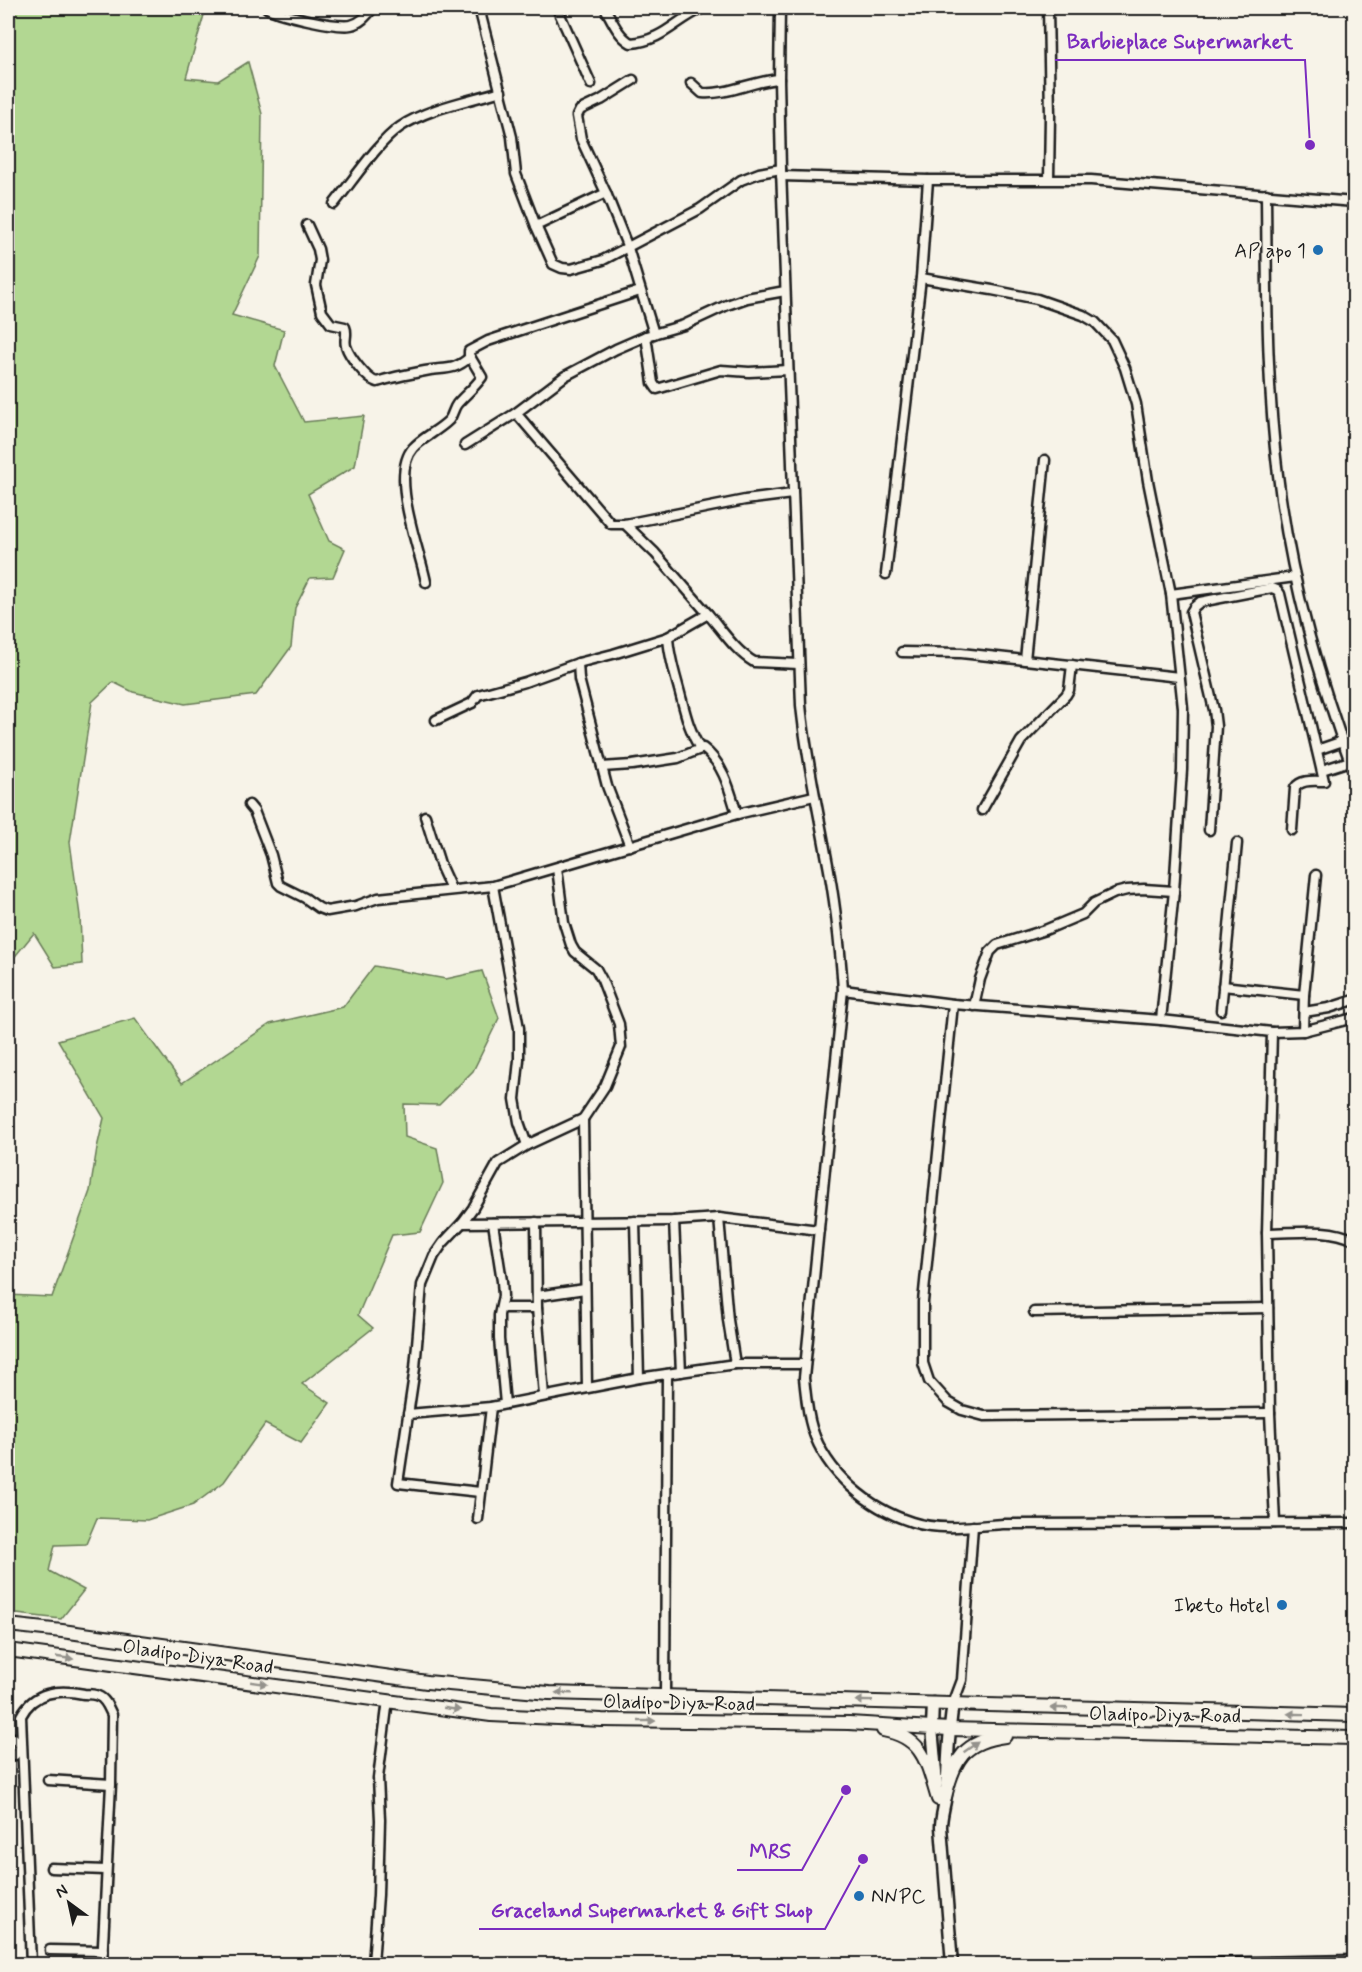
<svg xmlns="http://www.w3.org/2000/svg" width="1362" height="1972" viewBox="0 0 1362 1972" font-family="Mynerve,sans-serif">
  <rect width="100%" height="100%" fill="#f7f3e8"/>
  <filter id="ink" filterUnits="userSpaceOnUse"><feTurbulence type="fractalNoise" baseFrequency=".0167" numOctaves="2"/><feDisplacementMap in="SourceGraphic" scale="12" xChannelSelector="R" yChannelSelector="G"/><feConvolveMatrix kernelMatrix="1 2 1 2 8 2 1 2 1" color-interpolation-filters="sRGB"/></filter>
  <g filter="url(#ink)">
    <!-- green -->
    <g fill="#b2d792" stroke="#677a57" stroke-width="1.5">
      <polygon points="8,8 206,8 186,78 218,81 248,62 262,114 260,256 232,315 284,330 275,366 304,422 364,416 355,466 308,494 329,541 345,549 333,577 310,578 295,608 291,647 256,695 185,704 133,692 113,682 92,702 70,842 80,916 82,964 55,967 34,933 8,965"/>
      <polygon points="374,966 446,979 482,971 499,1018 473,1071 439,1105 404,1104 405,1137 437,1148 443,1183 420,1232 392,1235 358,1315 373,1328 302,1384 330,1403 301,1443 265,1424 224,1482 193,1505 147,1520 97,1518 86,1544 55,1545 49,1571 84,1590 61,1619 8,1613 8,1295 52,1297 90,1191 97,1148 104,1118 58,1040 135,1018 182,1083 270,1024 343,1007"/>
    </g>
    <g fill="none" stroke-linecap="round" stroke-linejoin="round">
      <!-- minor casing -->
      <g stroke="#1c1c1c" stroke-width="13">
        <g id="minor">
          <path d="M267 8C282 15 336 28 351 25 361 23 367 15 373 8"/>
          <polyline points="479,8 512,137 516,174 536,226 553,264 562,268 571,269 603,260 700,209 741,180 759,173 781,169"/>
          <polyline points="557,8 591,84"/>
          <path d="M605 8C612 20 618 36 631 43 663 41 677 19 703 8"/>
          <path d="M780 8 779 79 781 169 801 705C806 756 817 804 826 854 835 899 840 945 843 990L804 1378C806 1395 807 1412 812 1428 826 1473 868 1508 912 1522 939 1531 974 1526 1003 1524L1354 1523"/>
          <polyline points="1048,8 1050,115 1049,179"/>
          <polyline points="633,80 601,100 580,110 577,116 581,139 606,193 628,248 654,334"/>
          <path d="M691 83 702 93C729 95 752 81 779 79"/>
          <polyline points="781,176 928,180 1091,180 1354,202"/>
          <path d="M1266 194C1267 287 1266 381 1278 475 1290 577 1318 677 1354 773"/>
          <path d="M334 204C352 182 378 142 400 127 428 108 469 101 501 91"/>
          <path d="M307 225 318 249 320 260 316 285 322 312 331 324 345 327C348 334 344 339 346 346 349 356 367 380 377 382 393 377 409 374 425 371 445 367 453 372 470 357"/>
          <polyline points="536,226 606,193"/>
          <polyline points="921,278 992,290 1037,299 1083,315 1095,322 1112,340 1125,368 1136,404 1148,481 1171,594 1183,708 1182,770 1174,891 1161,1020"/>
          <polyline points="646,336 653,383 657,389 721,370 749,372 788,370"/>
          <polyline points="516,413 611,524 625,524 745,500 792,494"/>
          <polyline points="465,445 516,413 565,376 616,349 646,336 684,325 727,305 747,298 785,291"/>
          <polyline points="625,524 655,553 708,614"/>
          <polyline points="886,574 921,278 928,180"/>
          <path d="M426 582C420 550 389 475 413 448 423 437 438 431 449 420 453 415 453 409 457 404 465 395 475 387 482 377L469 355V351L488 341 518 331 640 291"/>
          <polyline points="1171,594 1295,577"/>
          <path d="M668 637C669 658 676 677 681 697 686 716 690 732 700 749"/>
          <polyline points="902,652 961,653 1179,677"/>
          <polyline points="1025,660 1045,460"/>
          <polyline points="578,663 579,679 607,786 630,846"/>
          <path d="M436 720 472 703 478 695 525 682 578 663 613 654 668 637 708 614C722 630 735 651 754 662L799 664"/>
          <polyline points="1317,750 1343,741"/>
          <path d="M602 767 632 765 678 758 703 748C724 764 730 791 737 814"/>
          <polyline points="1322,770 1350,761"/>
          <polyline points="249,805 254,811 271,855 278,883 281,886 305,898 319,908 327,911 356,906 378,898 493,886 737,814 814,796"/>
          <polyline points="982,810 1021,741 1066,695 1069,690 1072,665"/>
          <polyline points="425,816 441,867 451,889"/>
          <path d="M1209 830 1216 726 1214 710 1191 612 1194 607 1200 602 1272 588 1277 590 1280 594 1324 781C1314 781 1301 779 1295 788L1292 830"/>
          <polyline points="493,886 519,1028 519,1060 515,1099 519,1122 527,1145"/>
          <polyline points="1223,986 1304,995"/>
          <polyline points="843,990 953,1004 1161,1020 1272,1032 1303,1031 1354,1018"/>
          <polyline points="953,1004 923,1302 923,1363 929,1381 948,1402 962,1410 984,1416 1270,1413"/>
          <polyline points="974,1006 980,979 990,952 997,945 1045,930 1083,914 1094,903 1115,893 1127,890 1144,889 1174,891"/>
          <polyline points="1221,1010 1237,843"/>
          <polyline points="1304,1012 1329,1008 1354,1000"/>
          <polyline points="1303,1031 1304,995 1316,875"/>
          <polyline points="1272,1032 1267,1233 1270,1413 1275,1523"/>
          <polyline points="583,1119 587,1387"/>
          <polyline points="719,1218 728,1320 735,1364"/>
          <polyline points="635,1221 639,1378"/>
          <polyline points="674,1221 681,1372"/>
          <polyline points="536,1222 537,1308 544,1396"/>
          <polyline points="462,1223 674,1221 719,1218 819,1230"/>
          <polyline points="493,1223 502,1281 503,1296 499,1315 499,1339 505,1404"/>
          <path d="M1267 1233C1296 1233 1328 1227 1354 1240"/>
          <polyline points="537,1296 585,1289"/>
          <polyline points="501,1308 537,1308"/>
          <polyline points="1034,1312 1268,1308"/>
          <polyline points="408,1414 491,1407 639,1378 735,1364 805,1364"/>
          <polyline points="480,1492 398,1483 415,1368 422,1285 434,1256 443,1243 462,1223 473,1208 498,1163 527,1145 583,1119 605,1086 621,1047 619,1024 602,980 596,969 575,952 571,945 564,923 557,868"/>
          <polyline points="478,1519 491,1407"/>
          <polyline points="665,1697 667,1374"/>
          <polyline points="953,1704 962,1680 973,1526"/>
          <polyline points="8,1739 14,1738 21,1746 15,1755 8,1756"/>
          <polyline points="48,1780 111,1784"/>
          <polyline points="51,1868 106,1870"/>
          <polyline points="50,1950 103,1951"/>
          <path d="M31 1964 21 1716C34 1691 58 1689 84 1694 88 1694 94 1694 98 1696 106 1699 109 1709 112 1715L111 1784 102 1964"/>
          <polyline points="373,1964 378,1895 380,1820 378,1778 388,1700"/>
          <polyline points="1144,1964 1354,1960"/>
        </g>
      </g>
      <!-- tertiary casing -->
      <g stroke="#1c1c1c" stroke-width="15">
        <g id="tertiary">
          <polyline points="933,1703 932,1728 937,1784"/>
          <path d="M952 1964 941 1827C941 1815 945 1805 946 1794 948 1764 948 1734 953 1704"/>
        </g>
      </g>
      <!-- secondary casing -->
      <g stroke="#1c1c1c" stroke-width="16">
        <g id="secondary">
          <polyline points="8,1625 62,1631 427,1682 549,1693 1354,1715"/>
          <polyline points="8,1650 491,1715 602,1720 849,1723 949,1729 1354,1738"/>
          <path d="M883 1730C925 1738 927 1764 938 1799"/>
          <path d="M945 1797C954 1759 964 1741 1005 1736"/>
        </g>
      </g>
      <!-- minor -->
      <use href="#minor" stroke="#f7f3e8" stroke-width="8"/>
      <!-- tertiary -->
      <use href="#tertiary" stroke="#f7f3e8" stroke-width="10"/>
      <!-- secondary -->
      <use href="#secondary" stroke="#f7f3e8" stroke-width="12"/>
    </g>
    <!-- one-way arrows -->
    <defs><path id="oneway-solid" d="M-6-.8H1V-3.2L6.5 0L1 3.2V.8H-6Z" transform="scale(1.5)"/></defs>
    <g fill="#94928c">
      <use href="#oneway-solid" transform="translate(65 1658) rotate(8)"/>
      <use href="#oneway-solid" transform="translate(259 1683) rotate(8)"/>
      <use href="#oneway-solid" transform="translate(564 1693) rotate(-178)"/>
      <use href="#oneway-solid" transform="translate(864 1701) rotate(-179)"/>
      <use href="#oneway-solid" transform="translate(1059 1708) rotate(-178)"/>
      <use href="#oneway-solid" transform="translate(452 1709) rotate(8)"/>
      <use href="#oneway-solid" transform="translate(1296 1714) rotate(-179)"/>
      <use href="#oneway-solid" transform="translate(647 1721)"/>
      <use href="#oneway-solid" transform="translate(971 1747) rotate(-35)"/>
    </g>
  </g>
  <!-- markers -->
  <g fill="#1f6fb2" stroke="#f7f3e8" stroke-width="2">
    <circle cx="1318" cy="250" r="6"/>
    <circle cx="1282" cy="1605" r="6"/>
    <circle cx="859" cy="1896" r="6"/>
  </g>
  <g text-anchor="middle" stroke-width="4.5" stroke-linejoin="round" paint-order="stroke">
    <!-- poi labels -->
    <g font-size="20" fill="#1c1c1c" stroke="#f7f3e8" text-anchor="end">
      <text x="1306" y="257">AP apo 1</text>
      <text x="1270" y="1612">Ibeto Hotel</text>
      <text x="871" y="1903" text-anchor="start">NNPC</text>
    </g>
    <!-- street labels -->
    <g font-size="20" fill="#1c1c1c" stroke="#f7f3e8">
      <text transform="translate(198 1656) rotate(8)" y="7">Oladipo Diya Road</text>
      <text transform="translate(679 1702) rotate(1)" y="7">Oladipo Diya Road</text>
      <text transform="translate(1165 1714) rotate(1)" y="7">Oladipo Diya Road</text>
    </g>
  </g>
  <!-- callouts -->
  <path fill="none" stroke="#7b2cbf" stroke-width="2" d="M1310 145L1305 60H1055M846 1790L802 1870H737M863 1859L825 1929H479"/>
  <g fill="#7b2cbf" stroke="#f7f3e8" stroke-width="2">
    <circle cx="1310" cy="145" r="6"/>
    <circle cx="846" cy="1790" r="6"/>
    <circle cx="863" cy="1859" r="6"/>
  </g>
  <g font-size="21" text-anchor="middle" font-weight="bold" fill="#7b2cbf" stroke="#f7f3e8" stroke-width="4.5" stroke-linejoin="round" paint-order="stroke">
    <text x="1180" y="48">Barbieplace Supermarket</text>
    <text x="770" y="1858">MRS</text>
    <text x="652" y="1917">Graceland Supermarket &amp; Gift Shop</text>
  </g>
  <!-- margin -->
  <rect width="1362" height="1972" fill="none" stroke="#f7f3e8" stroke-width="30"/>
  <rect x="15" y="15" width="1332" height="1942" fill="none" stroke="#1c1c1c" stroke-width="2" filter="url(#ink)"/>
  <!-- north arrow -->
  <g transform="translate(69 1903) rotate(327)" stroke="#f7f3e8" stroke-width="4.5" paint-order="stroke">
  <path d="M0-4.5L10 22L0 15L-10 22Z" fill="#1c1c1c"/>
  <text y="-9" font-size="16" font-weight="bold" text-anchor="middle" fill="#1c1c1c">N</text>
  </g>
</svg>
